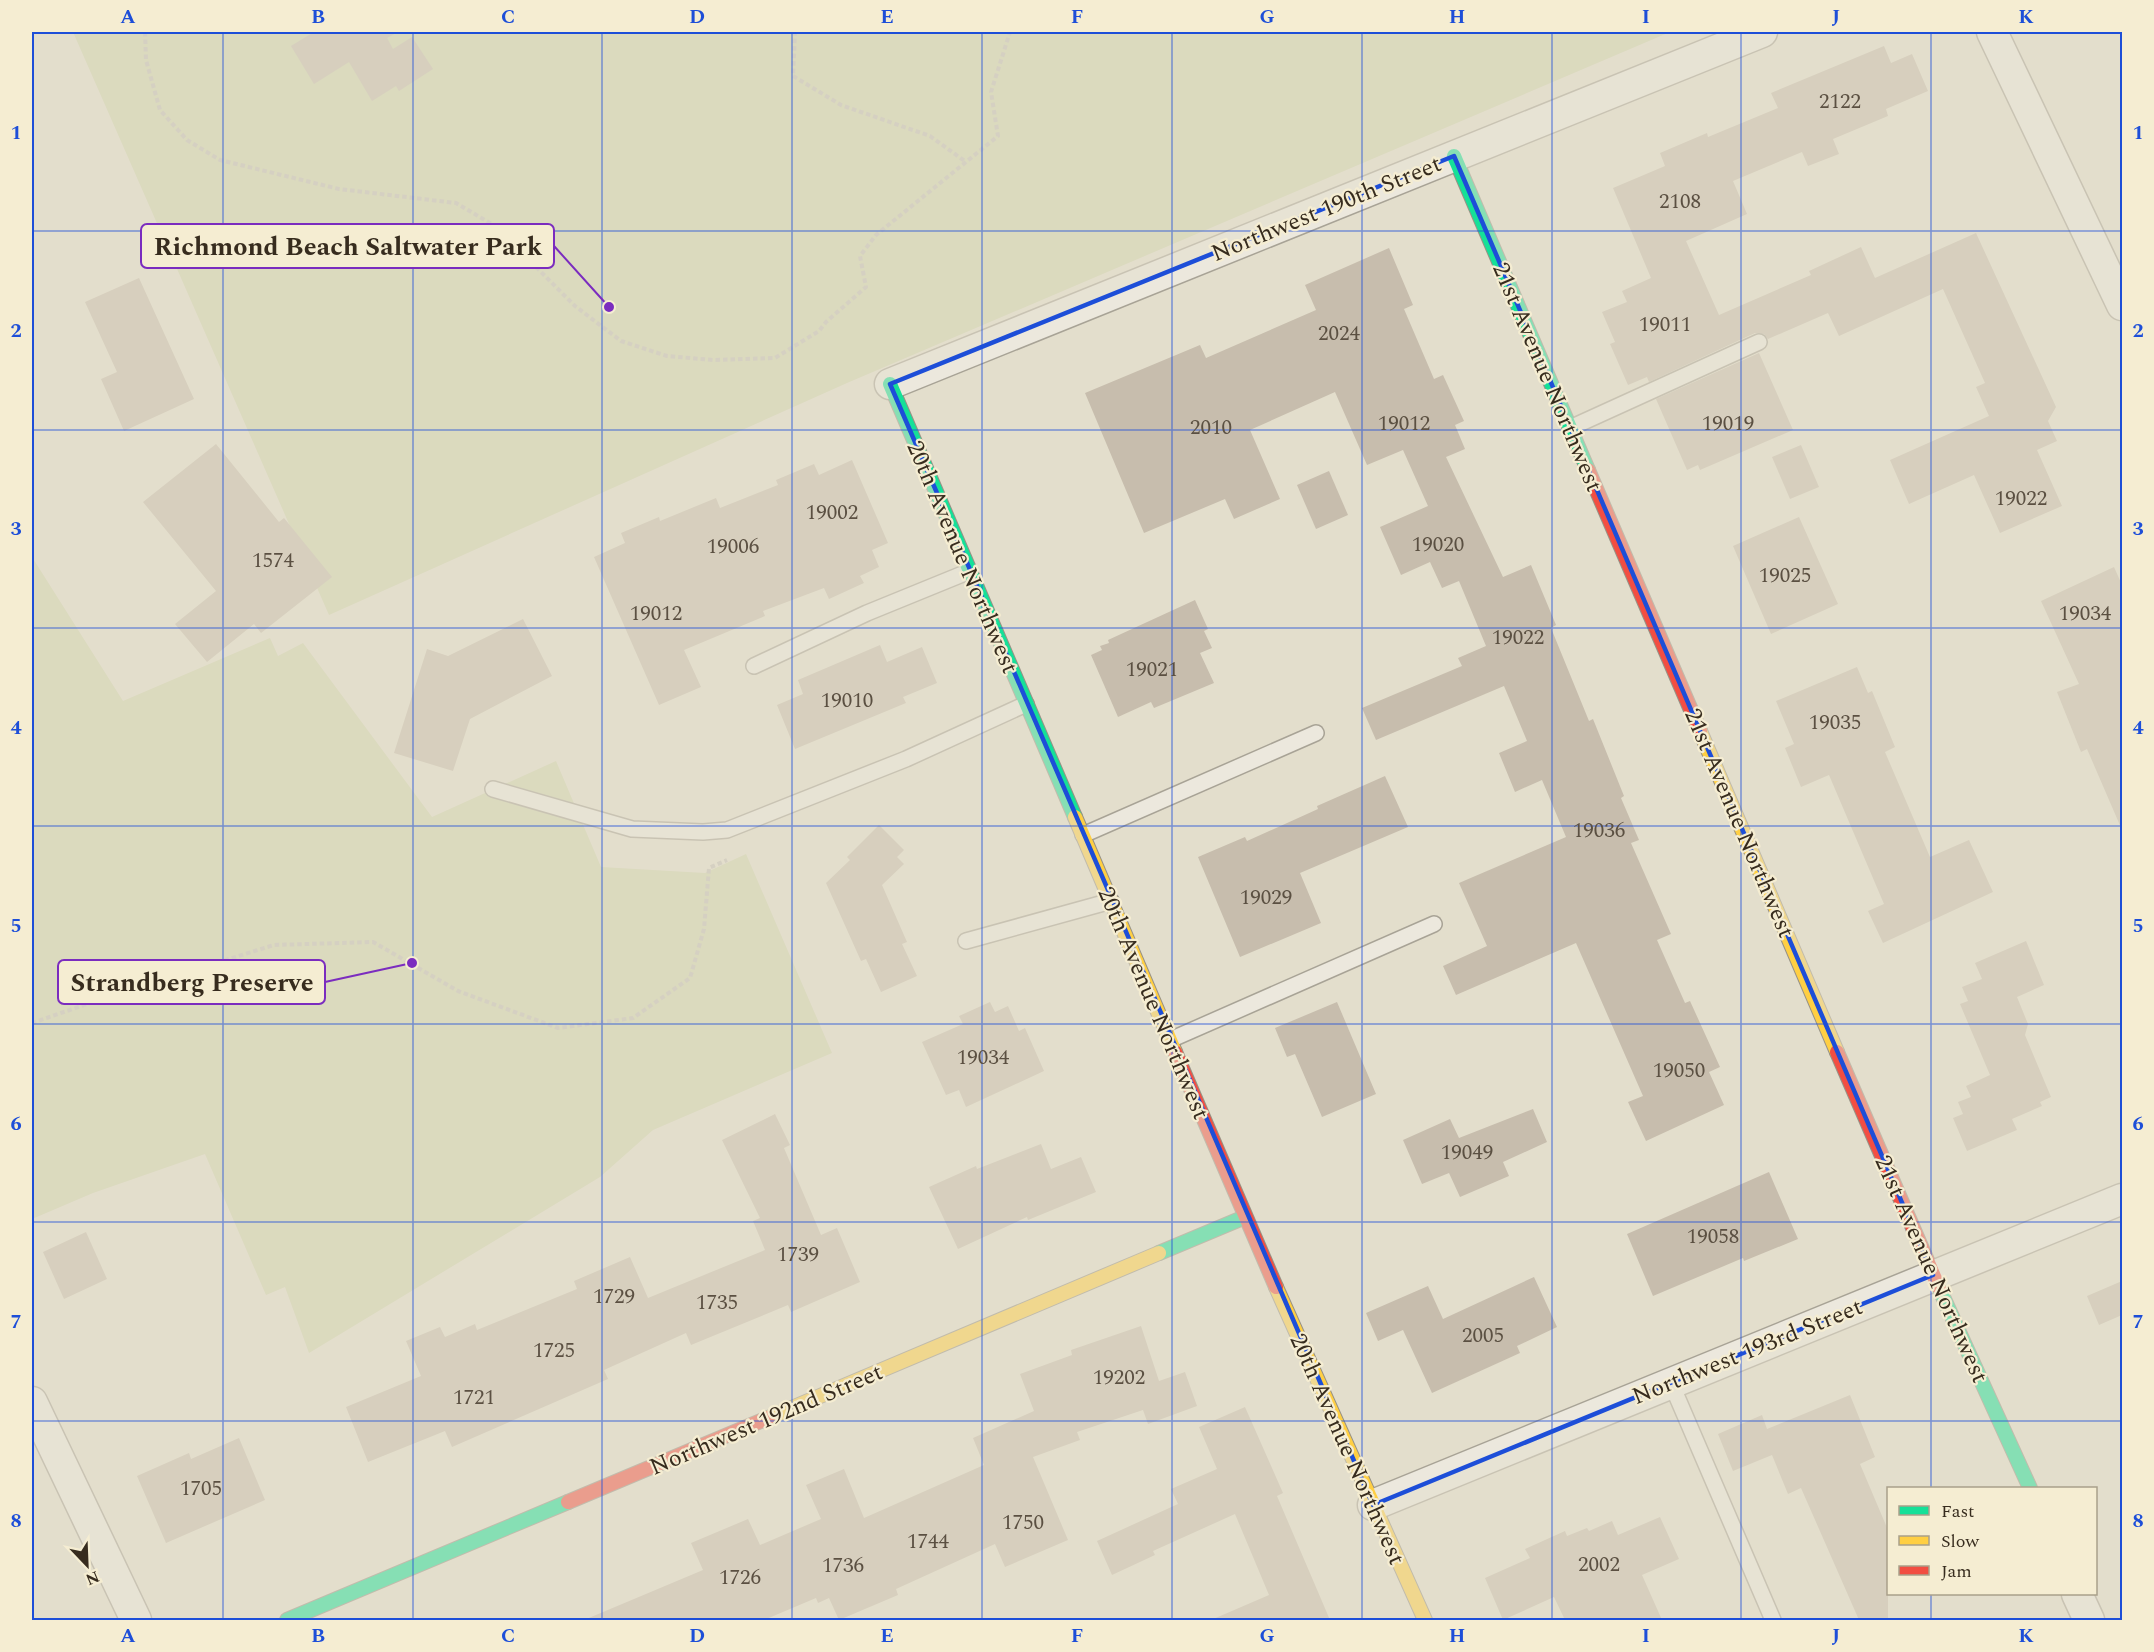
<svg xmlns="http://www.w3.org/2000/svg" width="2154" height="1652" viewBox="0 0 2154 1652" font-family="Spectral,serif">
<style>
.green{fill:#d0d4ae}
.building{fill:#c7bdad}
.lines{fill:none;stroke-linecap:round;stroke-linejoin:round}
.lane-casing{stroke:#a8a396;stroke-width:18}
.street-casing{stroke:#a8a396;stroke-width:33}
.fast-casing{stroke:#989285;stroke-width:16}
.slow-casing{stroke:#989285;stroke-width:16}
.jam-casing{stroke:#989285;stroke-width:16}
.path{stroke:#c4bfb5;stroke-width:4;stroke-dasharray:4.5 3;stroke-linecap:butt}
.lane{stroke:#ece8dd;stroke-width:15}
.street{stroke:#ece8dd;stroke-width:30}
.fast{stroke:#16e098;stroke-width:14}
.slow{stroke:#ffcf43;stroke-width:14}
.jam{stroke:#f24e42;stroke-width:14}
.marked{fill:none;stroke:#1d4ed8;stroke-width:4.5;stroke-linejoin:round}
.grid{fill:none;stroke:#1d4ed8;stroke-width:1.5;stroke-opacity:0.55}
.labels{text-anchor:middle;stroke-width:4.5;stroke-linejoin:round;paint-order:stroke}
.number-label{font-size:21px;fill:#5b5042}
.street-label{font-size:24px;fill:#372c1e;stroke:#f5edd2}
.leader{fill:none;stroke:#7b2cbf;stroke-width:2}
.callout-dot{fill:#7b2cbf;stroke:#f5edd2;stroke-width:2}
.callout{fill:#f5edd2;stroke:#7b2cbf;stroke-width:2}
.callout-label{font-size:26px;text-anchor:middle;font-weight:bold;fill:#372c1e}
.neatline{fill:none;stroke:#1d4ed8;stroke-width:2}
.grid-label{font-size:20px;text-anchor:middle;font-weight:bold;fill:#1d4ed8}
</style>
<rect width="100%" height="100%" fill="#e3decc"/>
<g class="green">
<path d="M 73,32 L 1670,32 L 847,383 L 329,615 Z"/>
<path d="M 32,557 L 123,701 L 270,638 L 278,656 L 303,643 L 432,817 L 556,761 L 601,867 L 705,873 L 746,854 L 832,1053 L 653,1130 L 600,1177 L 309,1353 L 285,1287 L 266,1295 L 205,1154 L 93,1193 L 32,1219 Z"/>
</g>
<g class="building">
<path d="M 314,32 L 398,32 L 387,38 L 393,49 L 412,37 L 433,69 L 399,91 L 396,86 L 372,101 L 349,62 L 314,84 L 291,46 Z"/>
<path d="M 1884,46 L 1891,63 L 1912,54 L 1928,91 L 1886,109 L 1888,116 L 1833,139 L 1839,154 L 1808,166 L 1802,152 L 1733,181 L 1747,214 L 1686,241 L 1719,315 L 1811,275 L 1809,271 L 1861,247 L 1875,278 L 1976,233 L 2056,407 L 2048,421 L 2057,441 L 2037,450 L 2062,506 L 2000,533 L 1974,475 L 1909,504 L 1890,460 L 1989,416 L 1976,387 L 1985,383 L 1943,289 L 1839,336 L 1828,313 L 1768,339 L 1764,334 L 1755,333 L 1649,382 L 1647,377 L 1628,385 L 1610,344 L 1615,342 L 1602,312 L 1627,302 L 1622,291 L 1651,278 L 1613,188 L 1665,166 L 1660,153 L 1707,133 L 1708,137 L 1778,108 L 1771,93 Z"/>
<path d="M 1389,248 L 1413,305 L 1404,309 L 1434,379 L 1443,375 L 1464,421 L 1455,425 L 1465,449 L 1446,457 L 1503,577 L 1531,565 L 1556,625 L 1551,628 L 1589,721 L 1593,719 L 1624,796 L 1621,798 L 1639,840 L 1631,843 L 1671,934 L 1657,940 L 1685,1003 L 1690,1001 L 1720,1067 L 1709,1072 L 1724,1105 L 1646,1141 L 1628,1102 L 1643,1096 L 1576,943 L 1456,995 L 1443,966 L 1487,946 L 1459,883 L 1566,837 L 1542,780 L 1515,792 L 1499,753 L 1527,741 L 1504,686 L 1376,740 L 1362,708 L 1462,666 L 1458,658 L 1486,646 L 1459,581 L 1442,588 L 1430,562 L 1401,575 L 1380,527 L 1428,506 L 1403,450 L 1367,465 L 1335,392 L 1250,430 L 1280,499 L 1234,519 L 1225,499 L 1144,533 L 1085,393 L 1200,345 L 1206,358 L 1316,310 L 1305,285 Z"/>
<path d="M 139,278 L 194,399 L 124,431 L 101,379 L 117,372 L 85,302 Z"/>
<path d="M 1759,353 L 1793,430 L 1700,470 L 1698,465 L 1687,470 L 1656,399 Z"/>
<path d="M 216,444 L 279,522 L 284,518 L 332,577 L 261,633 L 254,624 L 207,662 L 175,624 L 216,591 L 143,502 Z"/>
<path d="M 1801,445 L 1819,487 L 1790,499 L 1772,457 Z"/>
<path d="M 852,460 L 888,543 L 872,550 L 879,567 L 860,576 L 864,583 L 829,599 L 824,588 L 763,611 L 765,616 L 684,650 L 701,687 L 659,705 L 594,557 L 625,543 L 621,533 L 659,517 L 660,521 L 716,498 L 720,508 L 778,485 L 776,480 L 814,464 L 819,475 Z"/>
<path d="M 1329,471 L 1348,515 L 1316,529 L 1297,485 Z"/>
<path d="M 1799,517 L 1838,604 L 1771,634 L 1733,546 Z"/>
<path d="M 2114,567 L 2122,585 L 2122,830 L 2087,749 L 2081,752 L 2057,692 L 2079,684 L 2041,601 Z"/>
<path d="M 1195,600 L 1208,629 L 1204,631 L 1212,648 L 1200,653 L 1214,683 L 1154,708 L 1151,702 L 1118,717 L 1091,655 L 1102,650 L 1100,646 L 1109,643 L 1108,640 Z"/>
<path d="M 523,619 L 552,676 L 470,719 L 453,771 L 394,753 L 427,649 L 448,656 Z"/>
<path d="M 880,645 L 887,662 L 922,647 L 937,683 L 903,697 L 906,703 L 795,749 L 777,705 L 803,694 L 798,680 Z"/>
<path d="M 1857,667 L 1868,693 L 1872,691 L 1895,747 L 1885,752 L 1930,857 L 1969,840 L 1993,892 L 1883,943 L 1868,911 L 1884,904 L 1829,775 L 1801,787 L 1785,748 L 1794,744 L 1776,701 Z"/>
<path d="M 1385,776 L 1408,827 L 1300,873 L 1321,923 L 1240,957 L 1198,857 L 1245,837 L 1247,841 L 1318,809 L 1317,806 Z"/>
<path d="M 879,825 L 904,850 L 897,857 L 904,864 L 882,885 L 907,942 L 902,944 L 917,976 L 881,992 L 866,959 L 861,961 L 826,883 L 850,860 L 847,857 Z"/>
<path d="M 2026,941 L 2044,985 L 2017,997 L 2028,1024 L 2025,1035 L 2051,1097 L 2040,1102 L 2042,1106 L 2012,1119 L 2017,1130 L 1967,1151 L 1953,1118 L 1963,1114 L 1958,1102 L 1971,1097 L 1966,1086 L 1990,1075 L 1960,1004 L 1968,1001 L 1962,987 L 1982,979 L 1975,963 Z"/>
<path d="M 990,1002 L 995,1012 L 1008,1006 L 1019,1031 L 1025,1028 L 1044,1071 L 966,1107 L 959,1090 L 946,1095 L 922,1042 L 963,1024 L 959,1016 Z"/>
<path d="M 1337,1002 L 1376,1094 L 1322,1117 L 1295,1054 L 1287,1057 L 1275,1028 Z"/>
<path d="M 1533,1109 L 1547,1142 L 1503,1162 L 1509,1176 L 1460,1197 L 1449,1173 L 1422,1184 L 1403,1140 L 1450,1119 L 1459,1138 Z"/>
<path d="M 775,1114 L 790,1145 L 784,1148 L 821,1235 L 837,1228 L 860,1282 L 791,1312 L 788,1305 L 691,1345 L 686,1333 L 604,1370 L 608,1379 L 452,1447 L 445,1431 L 368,1462 L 346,1407 L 421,1376 L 406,1341 L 440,1327 L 445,1337 L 475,1324 L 477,1330 L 577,1289 L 574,1281 L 630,1257 L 648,1298 L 765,1250 L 753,1221 L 760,1218 L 722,1140 Z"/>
<path d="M 1041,1144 L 1051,1169 L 1081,1157 L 1096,1192 L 1028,1220 L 1027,1217 L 958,1249 L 929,1187 L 976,1166 L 977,1169 Z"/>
<path d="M 1769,1172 L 1798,1239 L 1744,1261 L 1743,1258 L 1653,1296 L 1627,1234 Z"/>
<path d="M 86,1232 L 107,1279 L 64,1299 L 43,1252 Z"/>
<path d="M 1534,1277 L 1557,1327 L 1517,1346 L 1520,1353 L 1432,1393 L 1403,1330 L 1378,1341 L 1366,1313 L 1428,1286 L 1443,1319 Z"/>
<path d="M 2122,1281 L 2122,1315 L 2099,1325 L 2087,1296 Z"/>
<path d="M 1141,1326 L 1159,1381 L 1185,1372 L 1197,1406 L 1148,1424 L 1143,1410 L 1077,1432 L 1080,1440 L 1033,1457 L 1068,1540 L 1005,1567 L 995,1544 L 896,1589 L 898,1595 L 839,1620 L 829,1598 L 818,1603 L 816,1598 L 764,1620 L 584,1620 L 703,1570 L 691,1543 L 748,1519 L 760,1545 L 821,1519 L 806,1485 L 844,1469 L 864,1518 L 984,1465 L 973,1438 L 1034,1411 L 1020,1374 L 1072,1355 L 1071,1350 Z"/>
<path d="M 1850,1395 L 1875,1457 L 1860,1464 L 1888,1530 L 1888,1620 L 1859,1620 L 1801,1488 L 1788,1494 L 1772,1455 L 1733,1471 L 1718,1434 L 1762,1415 L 1767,1429 Z"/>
<path d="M 1245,1407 L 1283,1493 L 1277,1496 L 1330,1620 L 1211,1620 L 1269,1595 L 1235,1514 L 1153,1551 L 1155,1555 L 1112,1575 L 1097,1541 L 1178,1504 L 1171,1489 L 1217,1469 L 1199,1427 Z"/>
<path d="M 239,1438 L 265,1500 L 166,1543 L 137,1476 L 189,1453 L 191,1459 Z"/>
<path d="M 1660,1517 L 1679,1559 L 1642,1575 L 1662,1620 L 1565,1620 L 1554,1597 L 1503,1620 L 1485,1578 L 1530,1558 L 1525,1549 L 1565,1531 L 1567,1536 L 1587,1528 L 1589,1531 L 1612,1521 L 1618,1535 Z"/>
</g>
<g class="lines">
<defs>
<g id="lane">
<path d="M 1570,428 L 1759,342"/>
<path d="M 754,666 L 867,613 L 970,571"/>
<path d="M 493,789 L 632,829 L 703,832 L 727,830 L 906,759 L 1026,704"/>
<path d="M 1083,835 L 1316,733"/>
<path d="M 966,941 L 1111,901"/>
<path d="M 1170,1040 L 1434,924"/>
<path d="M 1671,1383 L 1773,1620"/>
</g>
<g id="street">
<path d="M 1992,32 L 2122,305"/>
<path d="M 890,384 L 1762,32"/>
<path d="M 32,1402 L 136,1620"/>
<path d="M 1373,1505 L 2122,1199"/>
<path d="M 2077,1594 L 2089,1620"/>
</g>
<g id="fast">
<path d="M 1454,156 L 1588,470"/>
<path d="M 890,384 L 1075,817"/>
<path d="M 1159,1253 L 1245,1217"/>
<path d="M 1939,1288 L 2030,1488"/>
<path d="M 287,1620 L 568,1502"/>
</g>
<g id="slow">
<path d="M 1700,731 L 1837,1052"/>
<path d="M 1075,817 L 1175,1052"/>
<path d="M 1276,1287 L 1425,1620"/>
<path d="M 768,1418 L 1159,1253"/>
</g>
<g id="jam">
<path d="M 1588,470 L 1700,731"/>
<path d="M 1175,1052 L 1276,1287"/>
<path d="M 1837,1052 L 1939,1288"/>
<path d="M 568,1502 L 768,1418"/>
</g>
</defs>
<use href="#lane" class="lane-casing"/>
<use href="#street" class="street-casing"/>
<use href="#fast" class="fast-casing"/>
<use href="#slow" class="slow-casing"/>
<use href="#jam" class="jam-casing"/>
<g class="path">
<path d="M 145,32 L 146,60 L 160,110 L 187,140 L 220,160 L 339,189 L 456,203 L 495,226 L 575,306 L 621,341 L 667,356 L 713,360 L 775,358 L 819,331 L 826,322 L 866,287 L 860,256 L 876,235 L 998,136 L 991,92 L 1010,32"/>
<path d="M 793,32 L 795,34 L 793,76 L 841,105 L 930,136 L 966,162"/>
<path d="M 32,1023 L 116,994 L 274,945 L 373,942 L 458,991 L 558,1028 L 633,1018 L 690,978 L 704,929 L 709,868 L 727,860"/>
</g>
<use href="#lane" class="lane"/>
<use href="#street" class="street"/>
<use href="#fast" class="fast"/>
<use href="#slow" class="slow"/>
<use href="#jam" class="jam"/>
</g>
<path d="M0 0H2154V1652H0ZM 1454,156 L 1933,1275 L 1373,1505 L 890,384 Z" fill="#e3decc" fill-opacity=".55" fill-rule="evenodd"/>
<path class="marked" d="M 1454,156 L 1933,1275 L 1373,1505 L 890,384 Z"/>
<path class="grid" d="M 223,32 L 223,1620M 413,32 L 413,1620M 602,32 L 602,1620M 792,32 L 792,1620M 982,32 L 982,1620M 1172,32 L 1172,1620M 1362,32 L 1362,1620M 1552,32 L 1552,1620M 1741,32 L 1741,1620M 1931,32 L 1931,1488M 32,231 L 2122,231M 32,430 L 2122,430M 32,628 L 2122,628M 32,826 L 2122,826M 32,1024 L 2122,1024M 32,1222 L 2122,1222M 32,1421 L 2122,1421M 1931,1594 L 1931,1620"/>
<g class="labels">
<g class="number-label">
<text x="1840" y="108">2122</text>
<text x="1680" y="208">2108</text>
<text x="1665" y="331">19011</text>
<text x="1339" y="340">2024</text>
<text x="1404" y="430">19012</text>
<text x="1728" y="430">19019</text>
<text x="1211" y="434">2010</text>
<text x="2021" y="505">19022</text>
<text x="832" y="519">19002</text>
<text x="1438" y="551">19020</text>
<text x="733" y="553">19006</text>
<text x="273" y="567">1574</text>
<text x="1785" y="582">19025</text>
<text x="656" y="620">19012</text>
<text x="2085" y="620">19034</text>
<text x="1518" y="644">19022</text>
<text x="1152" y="676">19021</text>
<text x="847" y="707">19010</text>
<text x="1835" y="729">19035</text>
<text x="1599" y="837">19036</text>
<text x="1266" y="904">19029</text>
<text x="983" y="1064">19034</text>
<text x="1679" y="1077">19050</text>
<text x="1467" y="1159">19049</text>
<text x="1713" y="1243">19058</text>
<text x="798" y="1261">1739</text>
<text x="614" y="1303">1729</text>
<text x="717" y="1309">1735</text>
<text x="1483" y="1342">2005</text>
<text x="554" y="1357">1725</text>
<text x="1119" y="1384">19202</text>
<text x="474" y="1404">1721</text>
<text x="201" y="1495">1705</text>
<text x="1023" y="1529">1750</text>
<text x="928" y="1548">1744</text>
<text x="1599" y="1571">2002</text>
<text x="843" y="1572">1736</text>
<text x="740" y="1584">1726</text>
</g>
<g class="street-label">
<text transform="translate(1326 208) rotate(-22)" y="8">Northwest 190th Street</text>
<text transform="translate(1548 377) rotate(67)" y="8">21st Avenue Northwest</text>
<text transform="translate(963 557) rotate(67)" y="8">20th Avenue Northwest</text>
<text transform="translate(1740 823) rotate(67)" y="8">21st Avenue Northwest</text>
<text transform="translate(1154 1003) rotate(67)" y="8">20th Avenue Northwest</text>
<text transform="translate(1932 1269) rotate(66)" y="8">21st Avenue Northwest</text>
<text transform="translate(1747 1351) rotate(-22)" y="8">Northwest 193rd Street</text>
<text transform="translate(766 1419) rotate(-23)" y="8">Northwest 192nd Street</text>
<text transform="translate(1348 1449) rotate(66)" y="8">20th Avenue Northwest</text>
</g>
</g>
<path class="leader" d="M609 307L554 246M412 963L325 982"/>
<g class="callout-dot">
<circle cx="609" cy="307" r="6"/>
<circle cx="412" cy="963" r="6"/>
</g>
<g class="callout">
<rect x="141" y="224" width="413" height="44" rx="6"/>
<rect x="58" y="960" width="267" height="44" rx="6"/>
</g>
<g class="callout-label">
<text x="348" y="255">Richmond Beach Saltwater Park</text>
<text x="192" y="991">Strandberg Preserve</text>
</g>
<rect width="2154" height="1652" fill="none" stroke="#f5edd2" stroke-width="66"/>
<rect x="1887" y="1487" width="210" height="108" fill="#f5edd2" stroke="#a9a08a" stroke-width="1.5"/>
<rect x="1899" y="1506" width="30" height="9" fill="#16e098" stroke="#a9a08a" stroke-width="1.5"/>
<text x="1941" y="1517" font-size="18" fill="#372c1e">Fast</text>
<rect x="1899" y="1536" width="30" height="9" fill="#ffcf43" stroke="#a9a08a" stroke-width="1.5"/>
<text x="1941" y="1547" font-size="18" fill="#372c1e">Slow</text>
<rect x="1899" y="1566" width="30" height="9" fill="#f24e42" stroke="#a9a08a" stroke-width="1.5"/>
<text x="1941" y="1577" font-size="18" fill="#372c1e">Jam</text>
<g transform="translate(87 1565) rotate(157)" stroke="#f5edd2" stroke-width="4.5" paint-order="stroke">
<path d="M0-4.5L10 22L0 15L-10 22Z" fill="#372c1e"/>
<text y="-9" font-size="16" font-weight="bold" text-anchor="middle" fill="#372c1e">N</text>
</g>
<rect x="33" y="33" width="2088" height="1586" class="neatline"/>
<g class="grid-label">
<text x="128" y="23">A</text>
<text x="318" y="23">B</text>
<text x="508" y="23">C</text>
<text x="697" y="23">D</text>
<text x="887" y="23">E</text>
<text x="1077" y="23">F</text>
<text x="1267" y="23">G</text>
<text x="1457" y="23">H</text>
<text x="1646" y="23">I</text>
<text x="1836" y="23">J</text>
<text x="2026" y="23">K</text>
<text x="16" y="139">1</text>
<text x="2138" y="139">1</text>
<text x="16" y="337">2</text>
<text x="2138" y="337">2</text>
<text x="16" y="535">3</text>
<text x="2138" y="535">3</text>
<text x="16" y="734">4</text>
<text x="2138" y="734">4</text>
<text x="16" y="932">5</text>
<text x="2138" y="932">5</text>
<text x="16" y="1130">6</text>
<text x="2138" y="1130">6</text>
<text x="16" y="1328">7</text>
<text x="2138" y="1328">7</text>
<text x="16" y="1527">8</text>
<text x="2138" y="1527">8</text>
<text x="128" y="1642">A</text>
<text x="318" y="1642">B</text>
<text x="508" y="1642">C</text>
<text x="697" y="1642">D</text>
<text x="887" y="1642">E</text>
<text x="1077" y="1642">F</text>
<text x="1267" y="1642">G</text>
<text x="1457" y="1642">H</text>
<text x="1646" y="1642">I</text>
<text x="1836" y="1642">J</text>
<text x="2026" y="1642">K</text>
</g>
</svg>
